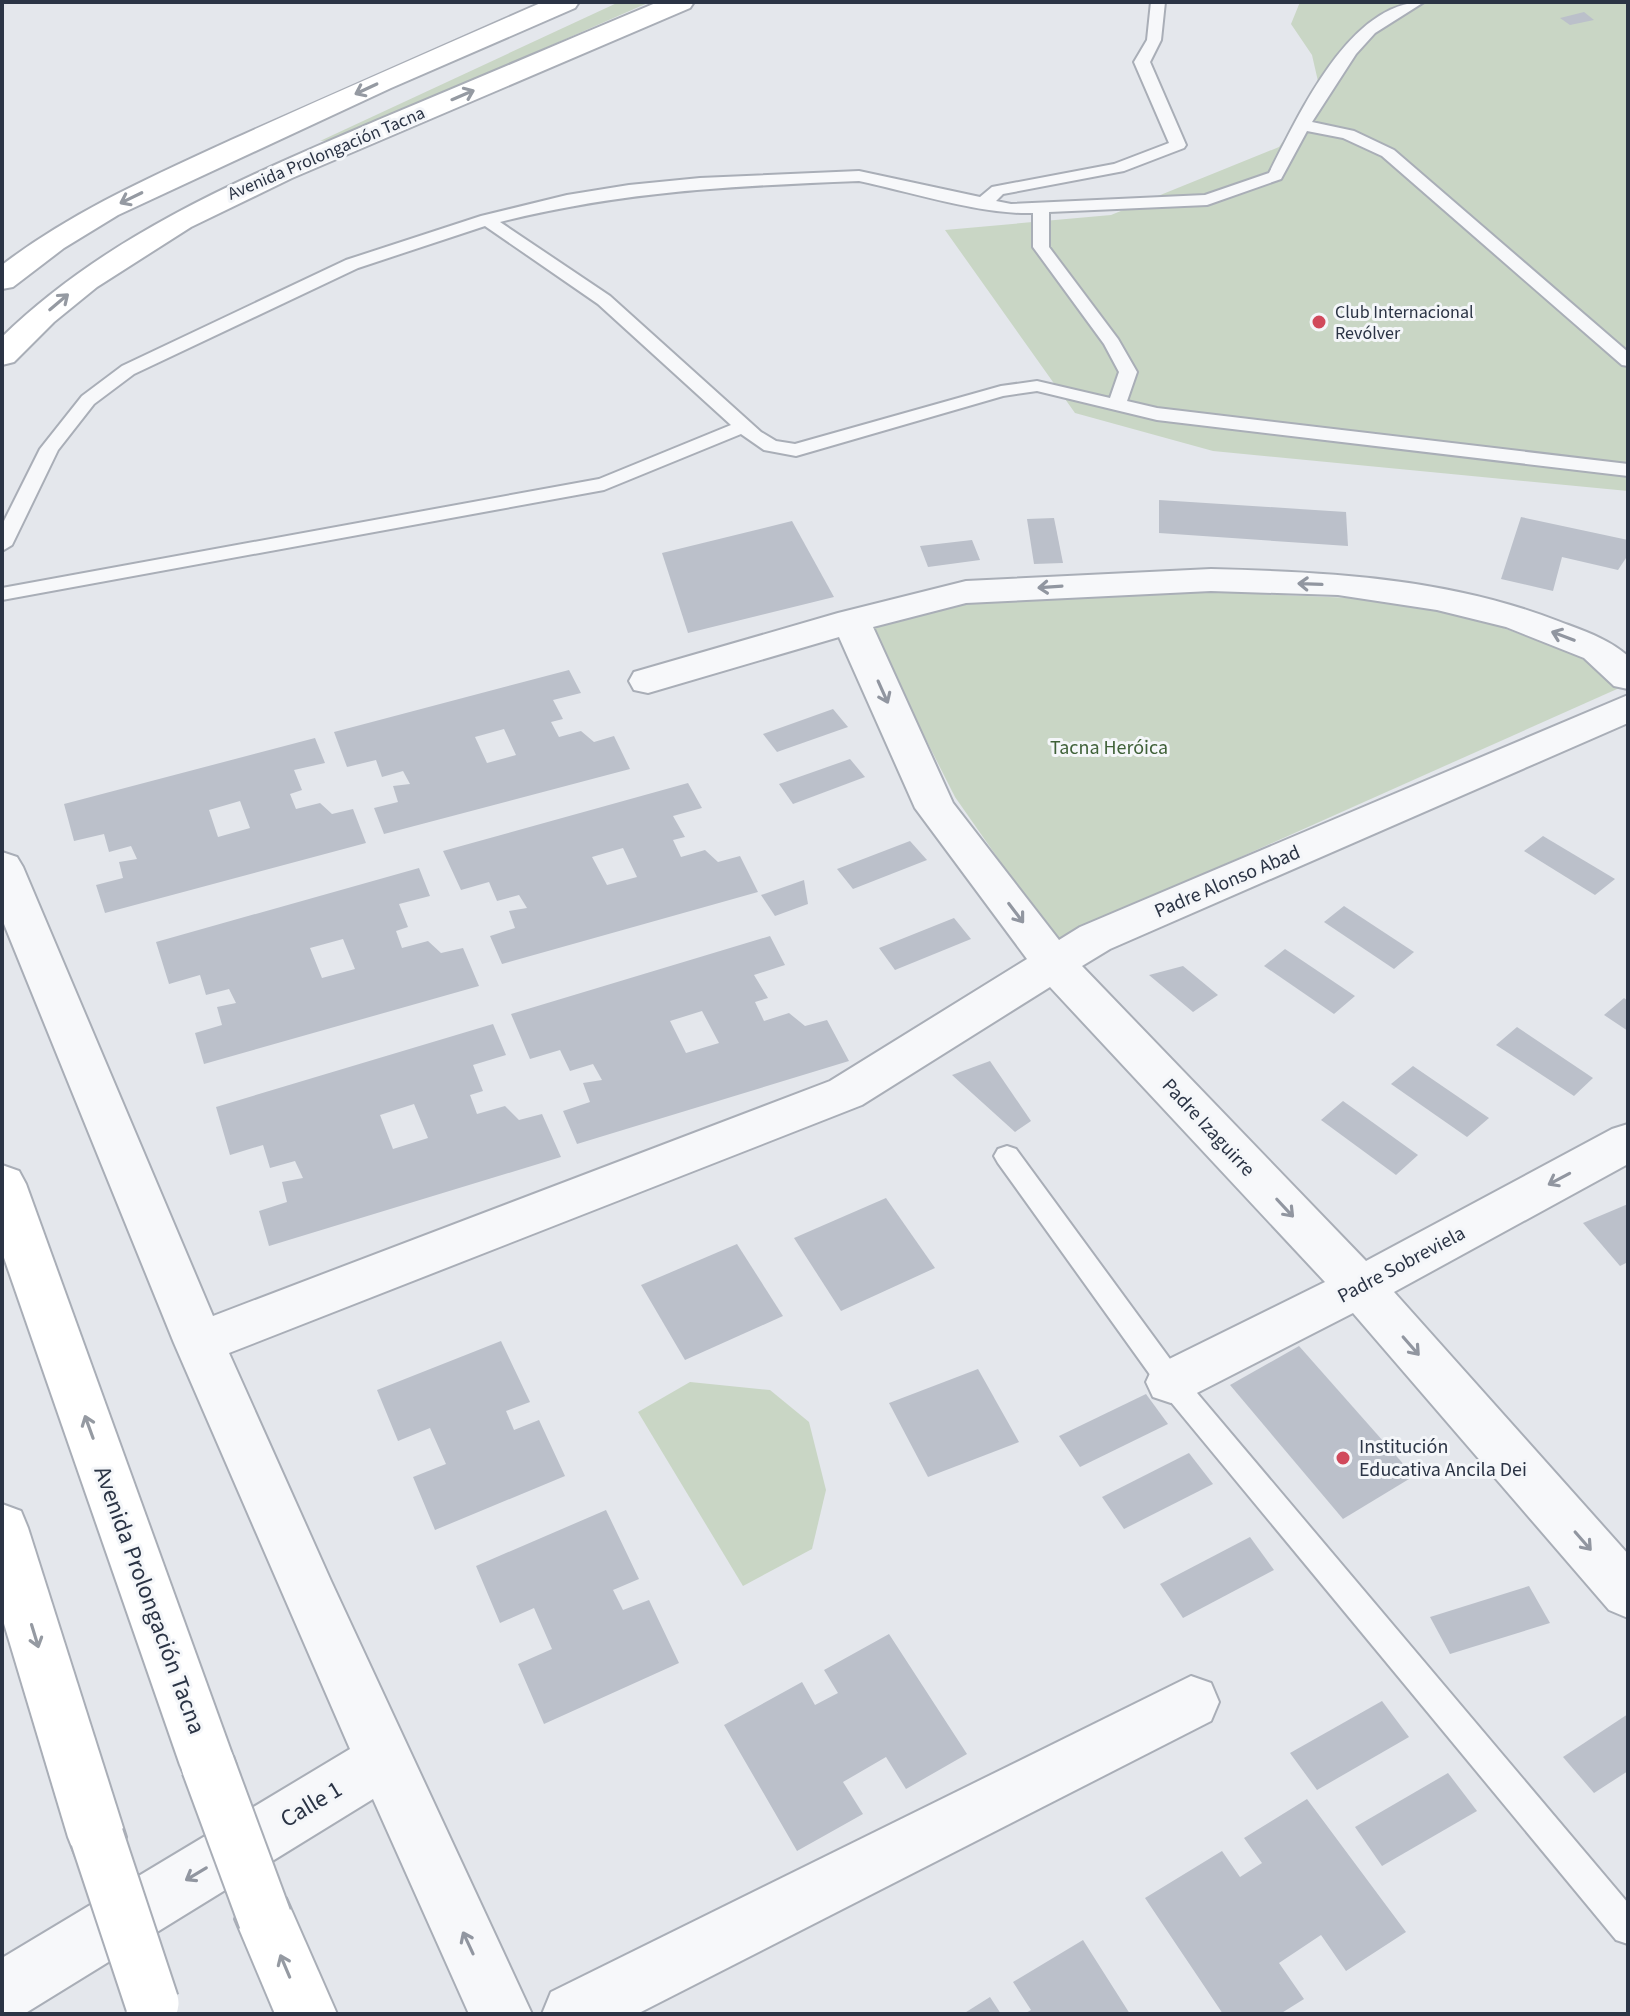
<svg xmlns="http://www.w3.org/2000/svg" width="1630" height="2016" viewBox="0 0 1630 2016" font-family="'Source Sans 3',sans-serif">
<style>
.green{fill:#c9d6c5}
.building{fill:#bbc0ca;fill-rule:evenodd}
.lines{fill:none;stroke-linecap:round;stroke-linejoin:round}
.service-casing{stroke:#a9aeb7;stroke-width:4}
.minor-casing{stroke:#a9aeb7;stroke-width:4}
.secondary-casing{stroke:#a9aeb7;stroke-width:4}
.service{fill:#f7f8fa;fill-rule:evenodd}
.minor{fill:#f7f8fa;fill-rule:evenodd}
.secondary{fill:#fff;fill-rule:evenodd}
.secondary-bridge-casing{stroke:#a9aeb7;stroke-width:57;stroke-linecap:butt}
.secondary-bridge{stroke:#fff;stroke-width:53}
.oneway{stroke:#959aa2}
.oneway2{stroke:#9196a0}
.poi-dot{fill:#d1495b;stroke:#f4f6f9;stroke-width:3}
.labels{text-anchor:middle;stroke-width:6;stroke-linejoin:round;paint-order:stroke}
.far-street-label{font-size:18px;fill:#2b3445;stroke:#f4f6f9}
.far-poi-label{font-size:18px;fill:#2b3445;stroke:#f4f6f9;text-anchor:start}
.park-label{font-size:20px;fill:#3f6138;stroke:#f4f6f9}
.street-label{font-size:20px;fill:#2b3445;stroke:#f4f6f9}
.poi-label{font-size:20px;fill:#2b3445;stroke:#f4f6f9;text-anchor:start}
.near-street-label{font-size:24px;fill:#2b3445;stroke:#f4f6f9}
</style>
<rect width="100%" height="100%" fill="#e4e7ec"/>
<g class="green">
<path d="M 619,2 L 650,2 L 335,140 L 320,141 Z"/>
<path d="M 1300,2 L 1628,2 L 1628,491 L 1213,451 L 1075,413 L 945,230 L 1111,215 L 1279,147 L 1320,90 L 1312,55 L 1291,24 Z"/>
<path d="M 1086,592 L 1214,592 L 1352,598 L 1475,617 L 1598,664 L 1626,685 L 1055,940 L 955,797 L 868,625 L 972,601 Z"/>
<path d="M 690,1382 L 770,1390 L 809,1422 L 826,1490 L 812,1549 L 743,1586 L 638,1412 Z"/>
</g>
<g class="building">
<path d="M 1584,12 L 1594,20 L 1570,25 L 1560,18 Z"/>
<path d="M 1159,500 L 1346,512 L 1348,546 L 1159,533 Z"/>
<path d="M 1521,517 L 1628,540 L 1628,555 L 1618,570 L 1562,557 L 1553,591 L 1501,579 Z"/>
<path d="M 1054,518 L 1063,563 L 1034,564 L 1027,519 Z"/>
<path d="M 792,521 L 834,597 L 688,633 L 662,553 Z"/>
<path d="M 972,540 L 980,560 L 928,567 L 920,546 Z"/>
<path d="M 569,670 L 581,693 L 553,700 L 563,719 L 551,722 L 559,737 L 581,731 L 594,742 L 614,736 L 630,769 L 384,834 L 374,808 L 398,802 L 393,786 L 410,784 L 403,771 L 382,777 L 376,760 L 347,767 L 334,732 ZM 504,729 L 516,755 L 487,763 L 475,737 Z"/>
<path d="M 833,709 L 848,727 L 777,752 L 763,734 Z"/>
<path d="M 315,738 L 325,763 L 294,770 L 302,790 L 290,794 L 296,809 L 320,803 L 332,814 L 353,809 L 366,843 L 105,913 L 96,885 L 123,878 L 119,862 L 137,859 L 131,846 L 109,852 L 104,834 L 74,841 L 64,804 ZM 240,801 L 250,828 L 218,837 L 209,810 Z"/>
<path d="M 850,759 L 865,777 L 793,804 L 779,784 Z"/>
<path d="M 688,783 L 702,808 L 673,816 L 685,837 L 673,840 L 681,857 L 705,850 L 718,862 L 740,856 L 758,892 L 502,964 L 490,936 L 515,928 L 509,911 L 527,908 L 519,895 L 497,901 L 489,882 L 461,890 L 443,851 ZM 623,848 L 637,877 L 607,885 L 592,857 Z"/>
<path d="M 1543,836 L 1615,879 L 1595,895 L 1524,851 Z"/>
<path d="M 910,841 L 927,860 L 853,889 L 837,869 Z"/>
<path d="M 419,868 L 430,896 L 399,904 L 408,927 L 396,931 L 402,948 L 428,941 L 441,953 L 463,948 L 479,986 L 204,1064 L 195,1033 L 222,1025 L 217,1007 L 236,1003 L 229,989 L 206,995 L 200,975 L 169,984 L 156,942 ZM 343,939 L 355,969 L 322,978 L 310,948 Z"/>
<path d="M 804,880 L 808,904 L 775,916 L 761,895 Z"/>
<path d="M 1344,906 L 1414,952 L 1394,969 L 1324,922 Z"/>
<path d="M 954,918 L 971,939 L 895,970 L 879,948 Z"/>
<path d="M 770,936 L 785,965 L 754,975 L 768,998 L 755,1002 L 764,1021 L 789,1013 L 805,1026 L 827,1020 L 849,1061 L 577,1144 L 563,1111 L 590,1102 L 583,1083 L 602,1080 L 593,1064 L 570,1071 L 560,1050 L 530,1059 L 511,1014 ZM 702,1011 L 719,1043 L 686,1053 L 670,1021 Z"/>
<path d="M 1285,949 L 1355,996 L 1334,1014 L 1264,966 Z"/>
<path d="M 1183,966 L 1218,995 L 1193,1012 L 1149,975 Z"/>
<path d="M 1624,998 L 1628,1001 L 1628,1031 L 1604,1015 Z"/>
<path d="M 493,1024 L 506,1055 L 473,1065 L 483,1091 L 470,1095 L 477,1114 L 505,1106 L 519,1120 L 542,1114 L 561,1157 L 269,1246 L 259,1211 L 287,1202 L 282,1182 L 303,1178 L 295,1161 L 270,1168 L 263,1145 L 230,1155 L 216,1107 ZM 414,1104 L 428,1138 L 393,1149 L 380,1115 Z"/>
<path d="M 1517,1027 L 1593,1078 L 1574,1096 L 1496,1045 Z"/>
<path d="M 990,1061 L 1031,1121 L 1015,1132 L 952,1075 Z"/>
<path d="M 1413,1066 L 1489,1118 L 1467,1137 L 1391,1084 Z"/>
<path d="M 1343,1101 L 1418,1155 L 1396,1175 L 1321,1120 Z"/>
<path d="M 886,1198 L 935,1268 L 841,1311 L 794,1238 Z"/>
<path d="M 1628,1204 L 1628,1262 L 1620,1266 L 1583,1223 Z"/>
<path d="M 737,1244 L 783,1316 L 685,1360 L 641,1285 Z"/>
<path d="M 501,1341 L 530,1402 L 506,1411 L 514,1430 L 539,1420 L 565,1476 L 435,1530 L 413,1477 L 446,1464 L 430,1428 L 398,1441 L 377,1390 Z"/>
<path d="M 1299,1346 L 1414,1476 L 1343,1519 L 1230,1385 Z"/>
<path d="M 978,1369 L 1019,1442 L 928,1477 L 889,1403 Z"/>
<path d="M 1146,1394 L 1168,1424 L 1080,1467 L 1059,1436 Z"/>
<path d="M 1189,1453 L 1213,1484 L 1124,1529 L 1102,1497 Z"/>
<path d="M 606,1510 L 639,1579 L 613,1590 L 623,1610 L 649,1600 L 679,1663 L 544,1724 L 518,1664 L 552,1649 L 534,1608 L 500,1623 L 476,1566 Z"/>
<path d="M 1250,1537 L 1274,1570 L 1183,1618 L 1160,1584 Z"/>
<path d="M 1529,1586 L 1550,1623 L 1450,1654 L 1430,1617 Z"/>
<path d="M 889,1634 L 967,1754 L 906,1789 L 886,1757 L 843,1782 L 863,1814 L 797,1851 L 724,1725 L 802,1682 L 815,1705 L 838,1693 L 824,1670 Z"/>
<path d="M 1382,1701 L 1409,1737 L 1317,1790 L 1290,1753 Z"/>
<path d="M 1628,1714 L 1628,1771 L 1594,1793 L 1563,1757 Z"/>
<path d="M 1448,1773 L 1477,1811 L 1382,1866 L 1355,1827 Z"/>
<path d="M 1307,1799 L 1406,1932 L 1346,1971 L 1321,1935 L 1279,1963 L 1304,1999 L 1280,2014 L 1223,2014 L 1145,1898 L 1222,1851 L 1240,1877 L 1262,1863 L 1244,1838 Z"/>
<path d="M 1083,1940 L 1130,2014 L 1024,2014 L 1031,2010 L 1013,1982 Z"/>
<path d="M 990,1997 L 1001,2014 L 963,2014 Z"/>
</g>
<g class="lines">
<defs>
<g id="service">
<path d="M 1151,2 L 1165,2 L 1161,40 L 1150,62 L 1186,145 L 1184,148 L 1124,171 L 1003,194 L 996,201 L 1011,204 L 1205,195 L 1269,173 C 1299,115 1349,2 1424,2 L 1375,33 L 1356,54 L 1312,122 L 1354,131 L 1394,150 L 1628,352 L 1628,366 L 1622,365 L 1382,156 L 1343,138 L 1307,131 L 1281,179 L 1207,205 L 1049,212 L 1049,247 L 1118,339 L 1137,372 L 1127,401 L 1157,408 L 1628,464 L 1628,476 L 1157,420 L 1037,391 L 1003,396 L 796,456 L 764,450 L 741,434 L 604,490 L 2,600 L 2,588 L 599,479 L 731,425 L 598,304 L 485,226 L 358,268 L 134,374 L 94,404 L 58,450 L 12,545 L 2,551 L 2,525 L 40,449 L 82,396 L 122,366 L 346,260 L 481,216 L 567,195 L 629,185 L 700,178 L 859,171 L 980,197 L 992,187 L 1114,164 L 1169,143 L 1134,62 L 1147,40 ZM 859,181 C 912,192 981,215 1033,213 L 1033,247 L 1104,344 L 1119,372 L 1110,398 L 1037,381 L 1001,386 L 795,444 L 776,441 L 761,432 L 610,296 L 500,222 C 624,191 733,186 859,181 Z"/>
<path d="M 1007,1146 L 1016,1149 L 1181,1374 L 1628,1903 L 1628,1944 L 1616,1940 L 1161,1390 L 998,1163 L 994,1156 L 998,1149 Z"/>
</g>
<g id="minor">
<path d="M 1211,569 C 1329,572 1447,578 1558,621 C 1584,631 1607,638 1628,656 L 1628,689 L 1614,686 L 1584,658 L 1506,627 L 1437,610 L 1338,595 L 1211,591 L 966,603 L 873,627 L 953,803 L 1059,940 L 1080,927 L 1628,695 L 1628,723 L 1110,949 L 1082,966 L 1366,1261 L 1612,1129 L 1628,1124 L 1628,1164 L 1394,1292 L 1628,1554 L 1628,1618 L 1609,1610 L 1353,1313 L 1189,1397 L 1171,1403 L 1153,1397 L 1146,1382 L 1153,1367 L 1325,1282 L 1050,987 L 862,1105 L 229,1353 L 331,1581 L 532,2014 L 469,2014 L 373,1799 L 24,2014 L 2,2014 L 2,1958 L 350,1749 L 174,1343 L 2,919 L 2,852 L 17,857 L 23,867 L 213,1316 L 830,1081 L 1027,959 L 915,808 L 839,637 L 648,693 L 634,690 L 629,681 L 634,672 L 838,613 L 966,581 Z"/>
<path d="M 1191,1676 L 1211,1683 L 1219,1702 L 1211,1721 L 637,2014 L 542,2014 L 551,1992 Z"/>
</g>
<g id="secondary">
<path d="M 543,2 L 579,2 L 575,8 L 391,88 L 118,215 L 64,248 L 13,287 L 2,289 L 2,265 C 73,211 151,177 231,140 C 335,93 439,47 543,2 Z"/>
<path d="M 658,2 L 694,2 L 690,8 L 292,178 L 191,227 L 97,287 L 54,322 L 14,362 L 2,365 L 2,337 C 109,233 243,178 378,120 C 472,81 565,41 658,2 Z"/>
<path d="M 2,1165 L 19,1171 L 26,1184 L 236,1765 L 228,1784 L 208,1792 L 188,1784 L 180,1765 L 2,1252 Z"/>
<path d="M 2,1504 L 21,1511 L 28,1528 L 126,1837 L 118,1857 L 97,1866 L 76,1857 L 68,1837 L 2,1617 Z"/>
<path d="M 265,1889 L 286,1898 L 337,2014 L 275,2014 L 235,1919 L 244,1898 Z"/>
</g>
</defs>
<use href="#service" class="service-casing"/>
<use href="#minor" class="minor-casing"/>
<use href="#secondary" class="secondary-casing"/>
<use href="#service" class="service"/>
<use href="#minor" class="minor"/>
<use href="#secondary" class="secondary"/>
<defs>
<g id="secondary-bridge">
<path d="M 208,1765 L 265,1919"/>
<path d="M 97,1837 L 152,2003"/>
</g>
</defs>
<use href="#secondary-bridge" class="secondary-bridge-casing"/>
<use href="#secondary-bridge" class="secondary-bridge"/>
</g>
<defs><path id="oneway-shaft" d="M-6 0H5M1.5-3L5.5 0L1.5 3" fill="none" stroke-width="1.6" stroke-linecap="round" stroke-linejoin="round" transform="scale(2)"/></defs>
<g class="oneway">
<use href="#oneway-shaft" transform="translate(366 89) rotate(155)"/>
<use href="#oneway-shaft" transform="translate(463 95) rotate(-23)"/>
<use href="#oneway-shaft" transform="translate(131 198) rotate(154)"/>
<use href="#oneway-shaft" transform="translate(59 302) rotate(-40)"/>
<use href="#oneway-shaft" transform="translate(89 1427) rotate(-110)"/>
<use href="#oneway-shaft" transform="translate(35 1636) rotate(73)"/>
<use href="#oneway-shaft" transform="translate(285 1966) rotate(-113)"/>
</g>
<g class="oneway2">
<use href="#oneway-shaft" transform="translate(1310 584) rotate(-178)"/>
<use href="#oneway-shaft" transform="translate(1050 587) rotate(176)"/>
<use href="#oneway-shaft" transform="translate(1563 636) rotate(-159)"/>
<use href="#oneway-shaft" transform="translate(883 692) rotate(66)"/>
<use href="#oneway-shaft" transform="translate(1016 913) rotate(53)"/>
<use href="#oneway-shaft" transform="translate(1559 1179) rotate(152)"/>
<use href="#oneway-shaft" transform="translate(1285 1208) rotate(47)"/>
<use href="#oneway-shaft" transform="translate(1411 1346) rotate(49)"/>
<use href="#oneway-shaft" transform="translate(1583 1541) rotate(49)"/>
<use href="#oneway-shaft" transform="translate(196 1874) rotate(149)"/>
<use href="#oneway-shaft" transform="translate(468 1943) rotate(-115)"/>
</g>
<g class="poi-dot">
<circle cx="1319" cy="322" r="8"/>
<circle cx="1343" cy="1458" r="8"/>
</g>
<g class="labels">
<g class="far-street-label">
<text transform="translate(326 153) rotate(-23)" y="6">Avenida Prolongación Tacna</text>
</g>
<g class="far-poi-label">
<text x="1335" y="318">Club Internacional<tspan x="1335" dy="21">Revólver</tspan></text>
</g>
<g class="park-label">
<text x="1109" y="754">Tacna Heróica</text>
</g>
<g class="street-label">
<text transform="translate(1227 881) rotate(-23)" y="7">Padre Alonso Abad</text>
<text transform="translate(1209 1127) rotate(47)" y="7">Padre Izaguirre</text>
<text transform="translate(1401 1264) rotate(-28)" y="7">Padre Sobreviela</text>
</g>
<g class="poi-label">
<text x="1359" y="1453">Institución<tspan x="1359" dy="23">Educativa Ancila Dei</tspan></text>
</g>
<g class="near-street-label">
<text transform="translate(150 1600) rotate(70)" y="8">Avenida Prolongación Tacna</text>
<text transform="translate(311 1804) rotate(-31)" y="8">Calle 1</text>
</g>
</g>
<rect width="1630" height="2016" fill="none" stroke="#2b3445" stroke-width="8"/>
</svg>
